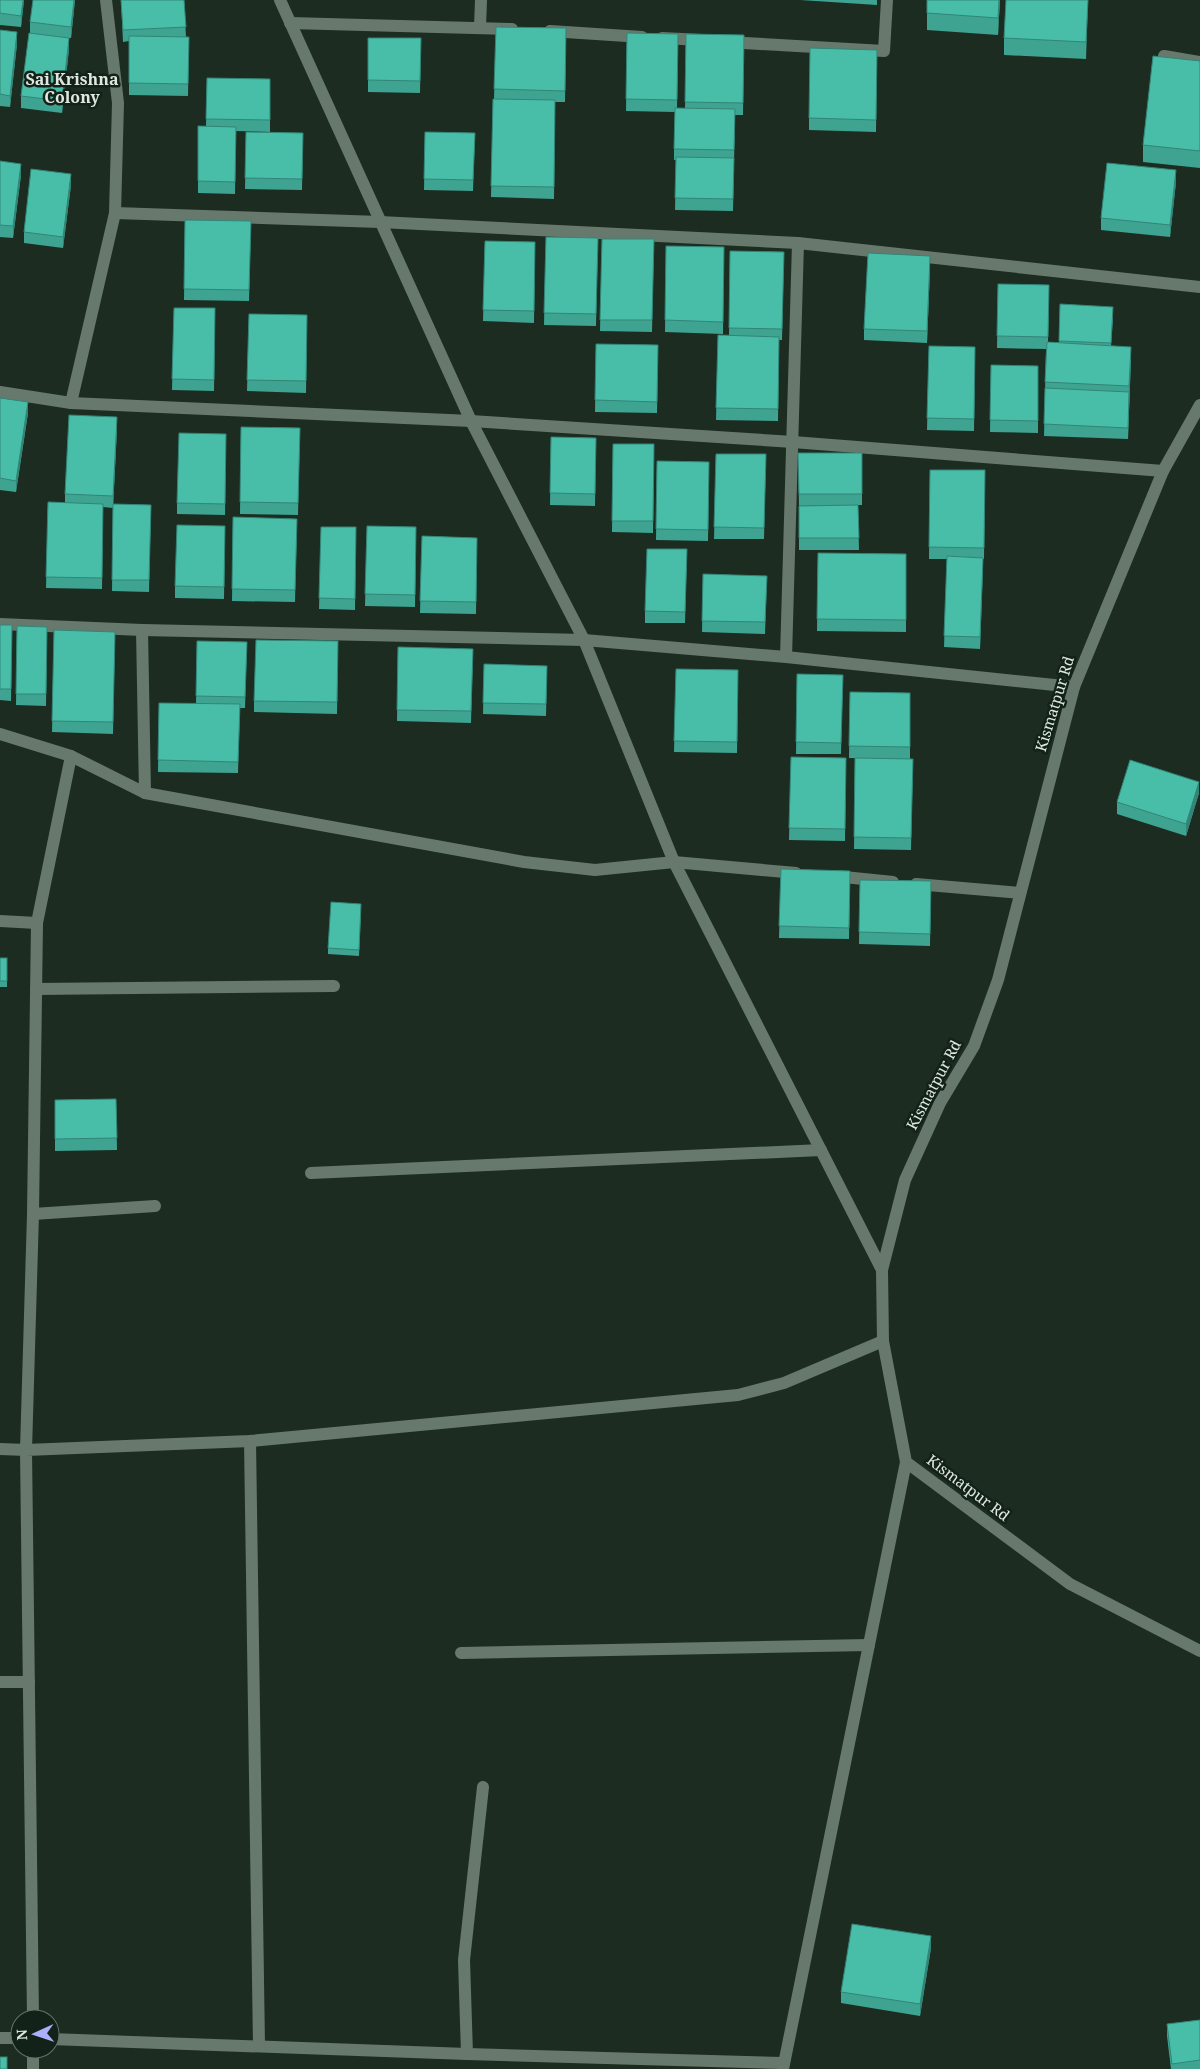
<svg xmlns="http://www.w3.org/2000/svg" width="1200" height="2069" viewBox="0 0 1200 2069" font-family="'Noto Serif',serif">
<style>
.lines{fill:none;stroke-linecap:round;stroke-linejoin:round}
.minor{stroke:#67796c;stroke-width:12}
.tertiary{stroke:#67796c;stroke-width:12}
.wall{fill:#3ea391}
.shaded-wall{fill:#328576}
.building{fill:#48bea9;stroke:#328576}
.labels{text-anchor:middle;stroke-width:5;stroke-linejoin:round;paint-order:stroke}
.street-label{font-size:15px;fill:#dee8e0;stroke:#132218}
.neighbourhood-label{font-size:16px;font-weight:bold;fill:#dee8e0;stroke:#132218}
</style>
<rect width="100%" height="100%" fill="#1c2c21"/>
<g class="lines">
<g class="minor">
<path d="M 290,23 L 512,29"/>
<path d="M 480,27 L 481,0"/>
<path d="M 550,31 L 642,37"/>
<path d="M 662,38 L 702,40"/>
<path d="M 727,42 L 884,51 L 887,0"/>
<path d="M 1164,56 L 1200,62"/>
<path d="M 115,213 L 380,222 L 798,243 L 1200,287"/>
<path d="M 0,392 L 71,403 L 471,421 L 793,442 L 1163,471"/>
<path d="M 71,403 L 115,213 L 118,103 L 106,0"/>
<path d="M 0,624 L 142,630 L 584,640 L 786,657 L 1074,687"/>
<path d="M 786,657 L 798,243"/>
<path d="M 0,734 L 71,756 L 37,923 L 33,1214 L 26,1450 L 0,1449"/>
<path d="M 71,756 L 145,793 L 142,630"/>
<path d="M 145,793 L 524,862 L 595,870 L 674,862 L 796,873"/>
<path d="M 834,876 L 893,882"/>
<path d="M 916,884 L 1020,893"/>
<path d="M 0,921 L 37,923"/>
<path d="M 36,989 L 334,986"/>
<path d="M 311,1173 L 821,1150"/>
<path d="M 33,1214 L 155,1206"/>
<path d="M 250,1441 L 259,2046"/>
<path d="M 461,1653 L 869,1645"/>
<path d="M 0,1682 L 29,1682"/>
<path d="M 33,2019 L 26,1450 L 250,1441 L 738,1395 L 784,1383 L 883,1341"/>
<path d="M 0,2038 L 20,2038"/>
<path d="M 50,2039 L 467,2054 L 783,2063"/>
<path d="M 33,2049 L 33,2069"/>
<path d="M 467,2054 L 464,1960 L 483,1787"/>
<path d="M 783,2069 L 906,1462"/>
</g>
<g class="tertiary">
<path d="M 280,0 L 471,421 L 584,640 L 674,862 L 882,1270"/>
<path d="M 1200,405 L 1163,471 L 1074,687 L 998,980 L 974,1046 L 940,1103 L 905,1180 L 882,1270 L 883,1341 L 906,1462 L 1070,1584 L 1200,1651"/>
</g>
</g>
<g class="wall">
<path d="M 0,0 L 24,0 L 21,27 L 0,25 Z"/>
<path d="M 75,0 L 71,38 L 69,38 L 69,49 L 62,113 L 21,108 L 21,96 L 30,33 L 30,22 Z"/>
<path d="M 121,0 L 184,0 L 186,37 L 189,37 L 188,96 L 129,95 L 129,41 L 123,42 Z"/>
<path d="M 800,0 L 877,0 L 877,5 Z"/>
<path d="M 1000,0 L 998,35 L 927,30 L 927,13 Z"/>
<path d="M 1088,0 L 1086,59 L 1004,55 L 1004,38 Z"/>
<path d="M 496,27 L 566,28 L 565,102 L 555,102 L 554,199 L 491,197 L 493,99 L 494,99 Z"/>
<path d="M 0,30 L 17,44 L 10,107 L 0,106 Z"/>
<path d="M 627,33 L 678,34 L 677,108 L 685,109 L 686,34 L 744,35 L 743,115 L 735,115 L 733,211 L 675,210 L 676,160 L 674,160 L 674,149 L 675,112 L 626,111 Z"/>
<path d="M 368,38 L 421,38 L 420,93 L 368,92 Z"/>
<path d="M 877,50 L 876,132 L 809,130 L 809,118 Z"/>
<path d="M 1200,61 L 1200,168 L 1143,162 L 1143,145 Z"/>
<path d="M 207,78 L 270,79 L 270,132 L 236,131 L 235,194 L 198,193 L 198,126 L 206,126 Z"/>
<path d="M 246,132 L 303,133 L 302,190 L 245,189 Z"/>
<path d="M 425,132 L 475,133 L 473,191 L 424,190 Z"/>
<path d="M 0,161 L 21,175 L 13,238 L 0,237 Z"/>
<path d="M 1176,182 L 1170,237 L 1101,230 L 1101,218 Z"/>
<path d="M 71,185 L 63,248 L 24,243 L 24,232 Z"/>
<path d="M 185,220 L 251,221 L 249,301 L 184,300 Z"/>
<path d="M 546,237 L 598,238 L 596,326 L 544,325 Z"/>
<path d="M 602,239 L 654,239 L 652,332 L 600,331 Z"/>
<path d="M 485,241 L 535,242 L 534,323 L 483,321 Z"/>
<path d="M 666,246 L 724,247 L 723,334 L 665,332 Z"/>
<path d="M 730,251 L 784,252 L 782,340 L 779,340 L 778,421 L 716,420 L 718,335 L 729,335 Z"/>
<path d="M 930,268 L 927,343 L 864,340 L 864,329 Z"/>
<path d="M 998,284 L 1049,285 L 1048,342 L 1059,342 L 1060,304 L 1113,318 L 1111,346 L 1131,358 L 1128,439 L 1044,436 L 1046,349 L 997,348 Z"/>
<path d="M 174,308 L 215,308 L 214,391 L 172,390 Z"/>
<path d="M 249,314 L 307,315 L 306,393 L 247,391 Z"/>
<path d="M 596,344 L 658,345 L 657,413 L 595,412 Z"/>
<path d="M 929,346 L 975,347 L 974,431 L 927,430 Z"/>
<path d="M 991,365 L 1038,366 L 1038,433 L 990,432 Z"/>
<path d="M 0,398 L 28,413 L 16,492 L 0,490 Z"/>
<path d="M 241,427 L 300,428 L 298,515 L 240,514 Z"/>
<path d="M 117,429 L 113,508 L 103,507 L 102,589 L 46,588 L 48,502 L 65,503 L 65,494 Z"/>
<path d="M 226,434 L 225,515 L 177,514 L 177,503 Z"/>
<path d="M 551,437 L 596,438 L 595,506 L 550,505 Z"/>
<path d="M 613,444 L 654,444 L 653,533 L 612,532 Z"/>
<path d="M 798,453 L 862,453 L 862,505 L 799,506 Z"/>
<path d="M 716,454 L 766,454 L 764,539 L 714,539 Z"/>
<path d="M 657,461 L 709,462 L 708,541 L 656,540 Z"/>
<path d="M 930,470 L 985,470 L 984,559 L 983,559 L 980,649 L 944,647 L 947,559 L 929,559 Z"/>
<path d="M 113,504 L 151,505 L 149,592 L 112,591 Z"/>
<path d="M 858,505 L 859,550 L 799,550 L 799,506 Z"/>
<path d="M 233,517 L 297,519 L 295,602 L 232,601 Z"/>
<path d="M 225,526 L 224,599 L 175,598 L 175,586 Z"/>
<path d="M 367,526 L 416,527 L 415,607 L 365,606 Z"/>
<path d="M 321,527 L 356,527 L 355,610 L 319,609 Z"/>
<path d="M 422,536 L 477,538 L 476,614 L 420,613 Z"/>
<path d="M 687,549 L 685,623 L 645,623 L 645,611 Z"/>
<path d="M 818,553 L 906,554 L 906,632 L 817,631 Z"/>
<path d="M 703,574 L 767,576 L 765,634 L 702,632 Z"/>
<path d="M 0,625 L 12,625 L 11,701 L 0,700 Z"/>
<path d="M 17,626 L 47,627 L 46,706 L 16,705 Z"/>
<path d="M 54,630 L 115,632 L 113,734 L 52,732 Z"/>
<path d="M 197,641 L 247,642 L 245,708 L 240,708 L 238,773 L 158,772 L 159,703 L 196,704 Z"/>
<path d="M 338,641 L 337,714 L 254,712 L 254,701 Z"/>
<path d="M 398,647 L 473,649 L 471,723 L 397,721 Z"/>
<path d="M 484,664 L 547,666 L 546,716 L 483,714 Z"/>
<path d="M 676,669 L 738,670 L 737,753 L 674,752 Z"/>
<path d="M 797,674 L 843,675 L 841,754 L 796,754 Z"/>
<path d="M 850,692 L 910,693 L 910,759 L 849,758 Z"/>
<path d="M 791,757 L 846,758 L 845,841 L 789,840 Z"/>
<path d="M 855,758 L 913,759 L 911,850 L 854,849 Z"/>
<path d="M 1199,793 L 1186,836 L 1117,814 L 1117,802 Z"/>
<path d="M 781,869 L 850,871 L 849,939 L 779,938 Z"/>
<path d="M 860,880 L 931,881 L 930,946 L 859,944 Z"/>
<path d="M 361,910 L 359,956 L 328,954 L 328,948 Z"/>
<rect x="0" y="958" width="7" height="29"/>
<path d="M 116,1099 L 117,1150 L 55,1151 L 55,1100 Z"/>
<path d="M 931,1948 L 920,2016 L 841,2003 L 841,1992 Z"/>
<path d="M 1200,2020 L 1200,2069 L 1171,2069 L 1167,2036 L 1167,2024 Z"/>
</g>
<g class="shaded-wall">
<path d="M 23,0 L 24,0 L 21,27 L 21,16 Z"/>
<path d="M 74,0 L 75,0 L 71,38 L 71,27 Z"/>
<path d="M 999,0 L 1000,0 L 998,35 L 998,18 Z"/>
<path d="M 17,32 L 17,44 L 10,107 L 10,96 Z"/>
<path d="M 69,38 L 69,49 L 62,113 L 62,101 Z"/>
<path d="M 21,164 L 21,175 L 13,238 L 13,226 Z"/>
<path d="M 1176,170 L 1176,182 L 1170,237 L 1170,225 Z"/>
<path d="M 71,174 L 71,185 L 63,248 L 63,237 Z"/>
<path d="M 930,256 L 930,268 L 927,343 L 927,331 Z"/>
<path d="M 1131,347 L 1131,358 L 1128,439 L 1129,386 Z"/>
<path d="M 28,402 L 28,413 L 16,492 L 16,481 Z"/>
<path d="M 117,417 L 117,429 L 113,508 L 113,496 Z"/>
<path d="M 983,558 L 983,570 L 980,649 L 980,637 Z"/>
<path d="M 1199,782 L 1199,793 L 1186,836 L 1186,824 Z"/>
<path d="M 931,1936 L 931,1948 L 920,2016 L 920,2004 Z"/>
</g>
<g class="building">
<path d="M 0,0 L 23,0 L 21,16 L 0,13 Z"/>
<path d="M 33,0 L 74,0 L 71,27 L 30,22 Z"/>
<path d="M 121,0 L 184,0 L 186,27 L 123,30 Z"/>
<path d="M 927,0 L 999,0 L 998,18 L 927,13 Z"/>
<path d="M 1006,0 L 1088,0 L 1086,42 L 1004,38 Z"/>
<path d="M 496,27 L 566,28 L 565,91 L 494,89 Z"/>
<path d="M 0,30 L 17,32 L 10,96 L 0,94 Z"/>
<path d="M 29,33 L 69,38 L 62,101 L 21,96 Z"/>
<path d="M 627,33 L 678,34 L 677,100 L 626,99 Z"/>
<path d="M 686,34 L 744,35 L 743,103 L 685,102 Z"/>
<path d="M 129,36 L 189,37 L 188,84 L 129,83 Z"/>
<path d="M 368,38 L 421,38 L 420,81 L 368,80 Z"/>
<path d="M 810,48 L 877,50 L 876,120 L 809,118 Z"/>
<path d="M 1153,56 L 1200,61 L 1200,151 L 1143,145 Z"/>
<path d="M 207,78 L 270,79 L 270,120 L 206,119 Z"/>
<path d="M 493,99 L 555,100 L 554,187 L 491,186 Z"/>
<path d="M 675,108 L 735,109 L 734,150 L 674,149 Z"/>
<path d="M 198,126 L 236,127 L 235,182 L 198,181 Z"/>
<path d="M 246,132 L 303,133 L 302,179 L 245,178 Z"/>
<path d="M 425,132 L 475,133 L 473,180 L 424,179 Z"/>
<path d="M 676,157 L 734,158 L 733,199 L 675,198 Z"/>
<path d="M 0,161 L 21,164 L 13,226 L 0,225 Z"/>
<path d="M 1107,163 L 1176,170 L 1170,225 L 1101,218 Z"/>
<path d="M 31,169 L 71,174 L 63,237 L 24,232 Z"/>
<path d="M 185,220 L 251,221 L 249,290 L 184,289 Z"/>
<path d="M 546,237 L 598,238 L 596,314 L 544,313 Z"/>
<path d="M 602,239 L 654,239 L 652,320 L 600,320 Z"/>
<path d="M 485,241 L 535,242 L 534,311 L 483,310 Z"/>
<path d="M 666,246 L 724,247 L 723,322 L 665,320 Z"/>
<path d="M 730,251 L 784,252 L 782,329 L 729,328 Z"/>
<path d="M 868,253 L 930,256 L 927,331 L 864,329 Z"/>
<path d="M 998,284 L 1049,285 L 1048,337 L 997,336 Z"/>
<path d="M 1060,304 L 1113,307 L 1111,343 L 1059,341 Z"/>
<path d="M 174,308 L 215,308 L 214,380 L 172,379 Z"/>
<path d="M 249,314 L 307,315 L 306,381 L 247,380 Z"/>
<path d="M 718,335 L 779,337 L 778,409 L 716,408 Z"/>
<path d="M 1047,342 L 1131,347 L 1129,386 L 1045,382 Z"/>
<path d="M 596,344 L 658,345 L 657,402 L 595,400 Z"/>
<path d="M 929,346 L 975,347 L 974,419 L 927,418 Z"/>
<path d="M 991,365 L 1038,366 L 1038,421 L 990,420 Z"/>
<path d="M 1045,388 L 1129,392 L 1128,428 L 1044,424 Z"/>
<path d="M 0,398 L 28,402 L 16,481 L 0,478 Z"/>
<path d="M 69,415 L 117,417 L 113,496 L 65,494 Z"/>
<path d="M 241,427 L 300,428 L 298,503 L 240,502 Z"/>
<path d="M 179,433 L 226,434 L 225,504 L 177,503 Z"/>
<path d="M 551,437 L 596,438 L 595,494 L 550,493 Z"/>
<path d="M 613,444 L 654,444 L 653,521 L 612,521 Z"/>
<path d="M 798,453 L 862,453 L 862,494 L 799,494 Z"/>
<path d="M 716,454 L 766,454 L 764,528 L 714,527 Z"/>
<path d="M 657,461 L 709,462 L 708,530 L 656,529 Z"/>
<path d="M 930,470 L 985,470 L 984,548 L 929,547 Z"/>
<path d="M 48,502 L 103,504 L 102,578 L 46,577 Z"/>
<path d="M 113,504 L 151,505 L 149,580 L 112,580 Z"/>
<path d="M 858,505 L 859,538 L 799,538 L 799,506 Z"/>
<path d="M 233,517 L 297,519 L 295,590 L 232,589 Z"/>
<path d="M 177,525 L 225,526 L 224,587 L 175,586 Z"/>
<path d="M 367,526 L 416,527 L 415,595 L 365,594 Z"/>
<path d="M 321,527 L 356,527 L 355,599 L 319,598 Z"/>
<path d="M 422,536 L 477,538 L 476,602 L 420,601 Z"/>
<path d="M 647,549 L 687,549 L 685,612 L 645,611 Z"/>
<path d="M 818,553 L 906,554 L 906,620 L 817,619 Z"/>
<path d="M 947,556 L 983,558 L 980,637 L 944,636 Z"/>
<path d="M 703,574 L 767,576 L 765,622 L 702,621 Z"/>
<path d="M 0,625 L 12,625 L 11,689 L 0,689 Z"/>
<path d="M 17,626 L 47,627 L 46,694 L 16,694 Z"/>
<path d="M 54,630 L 115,632 L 113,722 L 52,721 Z"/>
<path d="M 256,640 L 338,641 L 337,702 L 254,701 Z"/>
<path d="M 197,641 L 247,642 L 245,697 L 196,696 Z"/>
<path d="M 398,647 L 473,649 L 471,711 L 397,710 Z"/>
<path d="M 484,664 L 547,666 L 546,704 L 483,703 Z"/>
<path d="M 676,669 L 738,670 L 737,742 L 674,741 Z"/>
<path d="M 797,674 L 843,675 L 841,743 L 796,742 Z"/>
<path d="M 850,692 L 910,693 L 910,747 L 849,746 Z"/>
<path d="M 159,703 L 240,704 L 238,762 L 158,760 Z"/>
<path d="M 791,757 L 846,758 L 845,829 L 789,828 Z"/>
<path d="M 855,758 L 913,759 L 911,838 L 854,837 Z"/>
<path d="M 1130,760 L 1199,782 L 1186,824 L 1117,802 Z"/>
<path d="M 781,869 L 850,871 L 849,928 L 779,926 Z"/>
<path d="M 860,880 L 931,881 L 930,934 L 859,932 Z"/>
<path d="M 331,902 L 361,904 L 359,950 L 328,948 Z"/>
<rect x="0" y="958" width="7" height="23"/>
<path d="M 116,1099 L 117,1138 L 55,1139 L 55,1100 Z"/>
<path d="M 852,1924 L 931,1936 L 920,2004 L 841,1992 Z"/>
<path d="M 1200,2020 L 1200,2060 L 1172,2064 L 1167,2024 Z"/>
<rect x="0" y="2057" width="7" height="12"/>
</g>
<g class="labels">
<g class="street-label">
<text transform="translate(1055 704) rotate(-73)" y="5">Kismatpur Rd</text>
<text transform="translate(934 1085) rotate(-62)" y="5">Kismatpur Rd</text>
<text transform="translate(968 1488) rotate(37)" y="5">Kismatpur Rd</text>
</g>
<g class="neighbourhood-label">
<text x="72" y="85">Sai Krishna<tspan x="72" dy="18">Colony</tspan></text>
</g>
</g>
<g transform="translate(35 2034) rotate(267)"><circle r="24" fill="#132218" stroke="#647168"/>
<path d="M0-4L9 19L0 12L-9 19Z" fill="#aab0fb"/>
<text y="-8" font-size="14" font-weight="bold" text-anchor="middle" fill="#dee8e0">N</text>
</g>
</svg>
